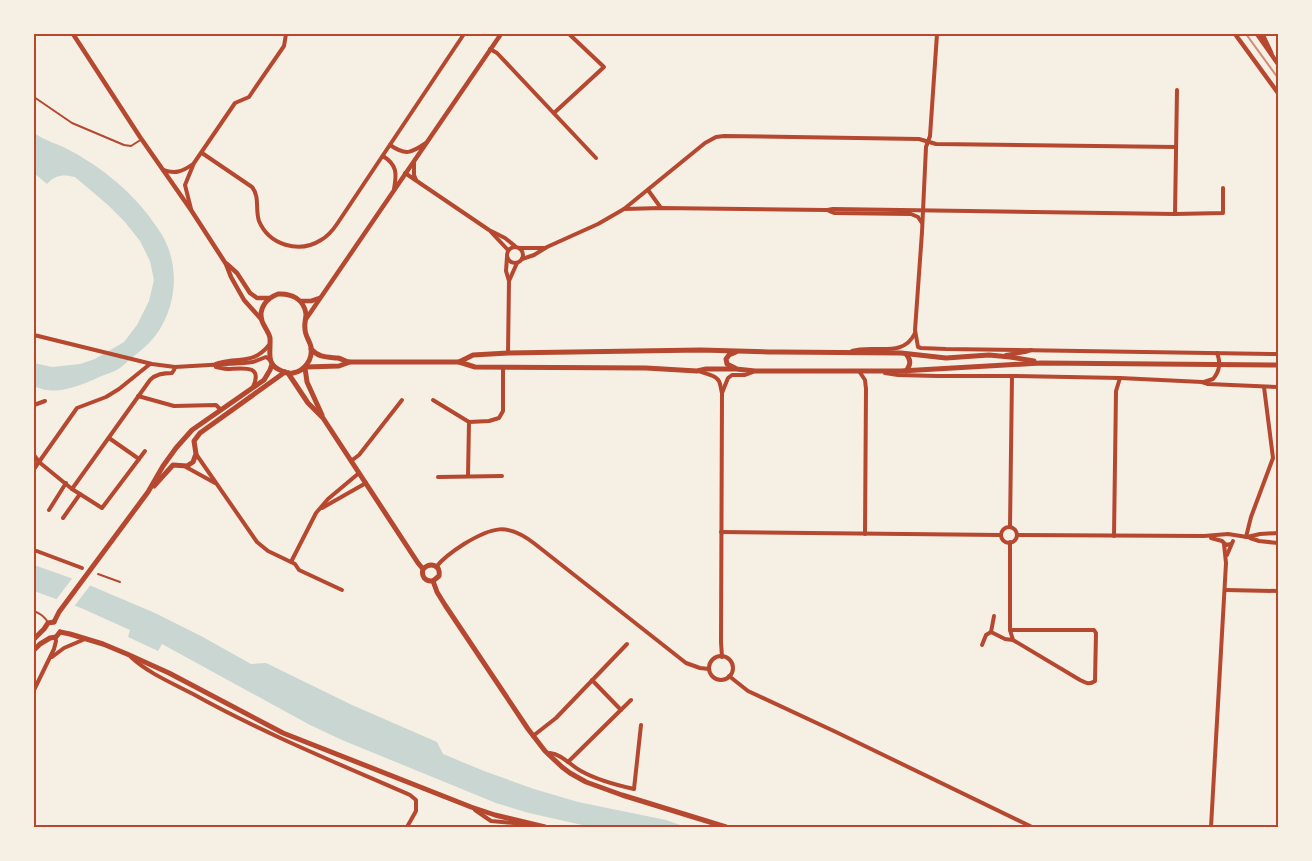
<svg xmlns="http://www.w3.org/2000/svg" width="1312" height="861" viewBox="0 0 1312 861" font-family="'Space Grotesk',sans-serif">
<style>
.water{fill:#c9d6d2}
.pier{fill:#f6efe4}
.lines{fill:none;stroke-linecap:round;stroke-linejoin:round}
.service{stroke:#b5482f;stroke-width:2}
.minor{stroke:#b5482f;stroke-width:4}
.tertiary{stroke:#b5482f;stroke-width:4.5}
.secondary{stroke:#b5482f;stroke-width:5}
.rail{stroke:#cf8b77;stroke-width:2}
.neatline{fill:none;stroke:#b5482f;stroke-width:2}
</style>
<rect width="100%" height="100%" fill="#f6efe4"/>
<g class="water">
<path d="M 34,133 C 45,141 59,144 71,151 C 108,171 140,199 162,235 C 182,269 176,315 149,343 C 144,348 139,352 134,356 C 129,360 125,364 120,368 C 114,372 106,374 99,377 C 88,383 61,393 48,390 C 43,390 39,388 34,386 L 34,363 L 52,367 L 80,364 L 95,359 L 124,342 L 137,325 L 149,301 L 154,280 L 150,261 L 140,241 L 125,222 L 108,205 L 75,177 C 63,174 55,175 47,184 L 34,173 Z"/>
<path d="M 34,565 L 82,582 L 155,613 L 201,636 L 251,664 L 266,663 L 352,705 L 437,742 L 443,754 L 484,771 L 534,789 L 578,802 L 666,820 L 686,827 L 591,827 L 529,813 L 496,803 L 342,740 L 310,725 L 162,644 L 158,651 L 128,637 L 130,630 L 81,608 L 34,591 Z"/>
</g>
<path class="pier" d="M 74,576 L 92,583 L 73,608 L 55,601 Z"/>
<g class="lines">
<g class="service">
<path d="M 34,97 L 72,123 L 124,145 L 131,146 L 142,139"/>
<path d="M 98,574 L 120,582"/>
<path d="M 34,611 C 40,614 45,616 48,623"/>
</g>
<g class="minor">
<path d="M 937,34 L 930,136 L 926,147 L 922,232 L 915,330 L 918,347 L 921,348 L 946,349 L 1278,354"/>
<path d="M 490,49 L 497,53 L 596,158"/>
<path d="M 554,113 L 604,67 L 569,34"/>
<path d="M 390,145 C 406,156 411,153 426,143"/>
<path d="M 202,153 L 252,187 C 260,197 255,209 259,221 C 269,245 299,254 321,240 C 328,236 333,230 337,224 L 464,34"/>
<path d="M 383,156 C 397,165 397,173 394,189"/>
<path d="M 414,162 L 414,175 L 416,180"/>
<path d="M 163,170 C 175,174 182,172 193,164"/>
<path d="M 405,173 L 489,230 L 505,238 L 515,246"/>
<path d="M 648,190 L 661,208"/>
<path d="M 191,209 L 185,185 L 194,163 L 235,103 L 249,97 L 253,91 L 284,46 L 286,34"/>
<path d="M 624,209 L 661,208 L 827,210 L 833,209 L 1175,214 L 1223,213 L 1223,188"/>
<path d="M 829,211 L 834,213 L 911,214 L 918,217 L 922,223"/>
<path d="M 1175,214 L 1177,90"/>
<path d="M 491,232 L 508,250"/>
<circle cx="515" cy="255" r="8"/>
<path d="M 520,248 L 545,248"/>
<path d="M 507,257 L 506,271 L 509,281 L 508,353"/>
<path d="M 522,259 L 534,255 L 547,247 L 598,224 L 624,209 L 705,143 L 716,137 L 724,136 L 919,139 L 936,144 L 1176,147"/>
<path d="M 509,281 L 517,263"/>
<path d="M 34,335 L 152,364 L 175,367 L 244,363 L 253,362 L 266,357 L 270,360"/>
<path d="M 852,351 C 874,344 903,359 915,333"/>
<path d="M 1006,355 L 1025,352 L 1031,350"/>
<path d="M 214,365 C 219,362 223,362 229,361 C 247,359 257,360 269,345"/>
<path d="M 216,367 C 221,368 225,369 229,369 C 244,368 263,365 253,387"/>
<path d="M 698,371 C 706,374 718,375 720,384 C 721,387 721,390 722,393 L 721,642 L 722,657"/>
<path d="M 859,371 L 865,380 L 866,389 L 865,534"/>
<path d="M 885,373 L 898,375 L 937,376 L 1012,376 L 1120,378 L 1202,382 L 1208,384 L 1278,387"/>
<path d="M 1204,382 L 1213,379 C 1220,371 1221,363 1217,353"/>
<path d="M 722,393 L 728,378 L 732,375 L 745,375 L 753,372"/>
<path d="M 138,396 L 174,406 L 216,405 L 220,409"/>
<path d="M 433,400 L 469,422"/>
<path d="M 34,405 L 45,401"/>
<path d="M 196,454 L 257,542 L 268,551 L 291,562 L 316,513 L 328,499 L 359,473"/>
<path d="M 34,455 L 39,462 L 72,489 L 102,508 L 139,459 L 109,438"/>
<path d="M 139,459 L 145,451"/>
<path d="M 351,461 L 359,455 L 402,400"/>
<path d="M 186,467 L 215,483"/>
<path d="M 34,469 L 77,408 L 106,397 L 119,389 L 150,364"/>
<path d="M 468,476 L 469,422 L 489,421 L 499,418 L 503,411 L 503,367"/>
<path d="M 438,477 L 502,476"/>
<path d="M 72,489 L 150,380 C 156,374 163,373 172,373 L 174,370 L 175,367"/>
<path d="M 322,508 L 366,483"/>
<path d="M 49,510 L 66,483"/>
<path d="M 63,518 L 80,494"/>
<path d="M 1010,527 L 1012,376"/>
<circle cx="1009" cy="535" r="8"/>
<path d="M 721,532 L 1001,535"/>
<path d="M 1017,535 L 1204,536 L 1228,534 L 1247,537 L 1260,534 L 1278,533"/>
<path d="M 1114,536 L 1116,391 L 1120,378"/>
<path d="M 1246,537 L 1251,517 L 1273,458 L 1264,387"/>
<path d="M 1211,538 L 1222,541 L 1226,545 L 1231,544"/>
<path d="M 1250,538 L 1259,541 L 1278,543"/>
<path d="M 1010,542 L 1010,630"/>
<path d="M 34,550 L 82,568"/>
<path d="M 1227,555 L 1233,541"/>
<path d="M 291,562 L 295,564 L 299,570 L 342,590"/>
<path d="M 436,567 C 444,557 453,551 464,544 C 492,527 507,522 535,544 L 686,663 L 700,668 L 709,669"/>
<path d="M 1225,590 L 1278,591"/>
<path d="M 1010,630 L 1094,630 L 1096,633 L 1095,681 C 1089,685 1086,683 1080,680 L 1013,640 Z"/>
<path d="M 991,632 L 994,616"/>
<path d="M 982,645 L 986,635 L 991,632 L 1005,639 L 1013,640"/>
<circle cx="721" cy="668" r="12"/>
<path d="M 52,657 L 64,648 L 85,639"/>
<path d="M 131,657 C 148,673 172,683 193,694 C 263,733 337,763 410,795 L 416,800 L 416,811 L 407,827"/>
<path d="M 729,676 L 748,691 L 836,732 L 1032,827"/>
<path d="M 592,680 L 621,710"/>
<path d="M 34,690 L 54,649 L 56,641 L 55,637"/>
<path d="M 533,736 L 556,718 L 627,644"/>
<path d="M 549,754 L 550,753 C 562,754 571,766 581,771 C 597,780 616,785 634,789 L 641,725"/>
<path d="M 568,762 L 631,700"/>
<path d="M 475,810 L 491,821 L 525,824"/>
<path d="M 1211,827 L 1226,563 L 1224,544"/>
</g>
<g class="tertiary">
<path d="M 73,34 L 140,137 L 191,210 L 226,264 L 231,277 L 244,300 L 261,319"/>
<path d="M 1235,34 L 1278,93"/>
<path d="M 1257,34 L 1278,64"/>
<path d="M 227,264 L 237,273 L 250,293 L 257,298 L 269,298"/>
<path d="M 301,301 L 311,301 L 320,298"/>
<path d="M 306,319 L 501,34"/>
</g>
<g class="secondary">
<path d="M 1262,34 L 1271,53"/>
<path d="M 278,294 C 291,293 304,299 306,314 C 306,319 304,324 305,329 C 305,336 310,341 311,347 C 313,359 305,371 293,373 C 289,374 286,373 282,371 C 265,365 271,352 270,338 C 269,332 264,327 262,321 C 258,308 267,298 278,294 Z"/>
<path d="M 311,349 C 319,358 327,357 338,358 C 342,359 345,361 349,362"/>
<path d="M 906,354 C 911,360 911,364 906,371"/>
<path d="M 459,362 L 473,355 L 508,353 L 701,350 L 769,352 L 779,352 L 901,353 L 946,358 L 989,355 L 1010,357 L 1034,361"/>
<path d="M 306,367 L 339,366 L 350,362 L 459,362 L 475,367 L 646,368 L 697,371 L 706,369 L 736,369 L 755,371 L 901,371 L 1041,363 L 1278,365"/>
<path d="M 305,368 L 307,382 L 322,415"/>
<path d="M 735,368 L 727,364 L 726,359 L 729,355 L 736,352"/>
<path d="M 288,373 L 308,403 L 323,418 L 418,563 L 423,569 C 421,576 425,582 433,581"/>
<path d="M 154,486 L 173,465 L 187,466 L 193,462 L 196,454 L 194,441 L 200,433 L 285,372"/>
<path d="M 423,569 C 431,561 441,566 439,576 L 433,581"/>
<path d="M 433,581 L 437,592 L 445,605 L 528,729 L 545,751 L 562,767 L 570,773 L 586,782 L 622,795 L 726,827"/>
<path d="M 54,622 L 59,612 L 148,492 L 163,466 L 176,448 L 192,430 L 264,380 L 270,370 L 272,364"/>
<path d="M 60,632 L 70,634 L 103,644 L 127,654 L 169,673 L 283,733 L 471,807 L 495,815 L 545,827"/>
<path d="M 34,639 L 44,629 L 48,623 L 54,622"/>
<path d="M 34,650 L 40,644 L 50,638 L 56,637 L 60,632"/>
</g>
<path class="rail" d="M 1246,34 L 1278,78"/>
</g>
<rect width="1312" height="861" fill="none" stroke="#f6efe4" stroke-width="70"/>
<rect x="35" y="35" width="1242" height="791" class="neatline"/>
</svg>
